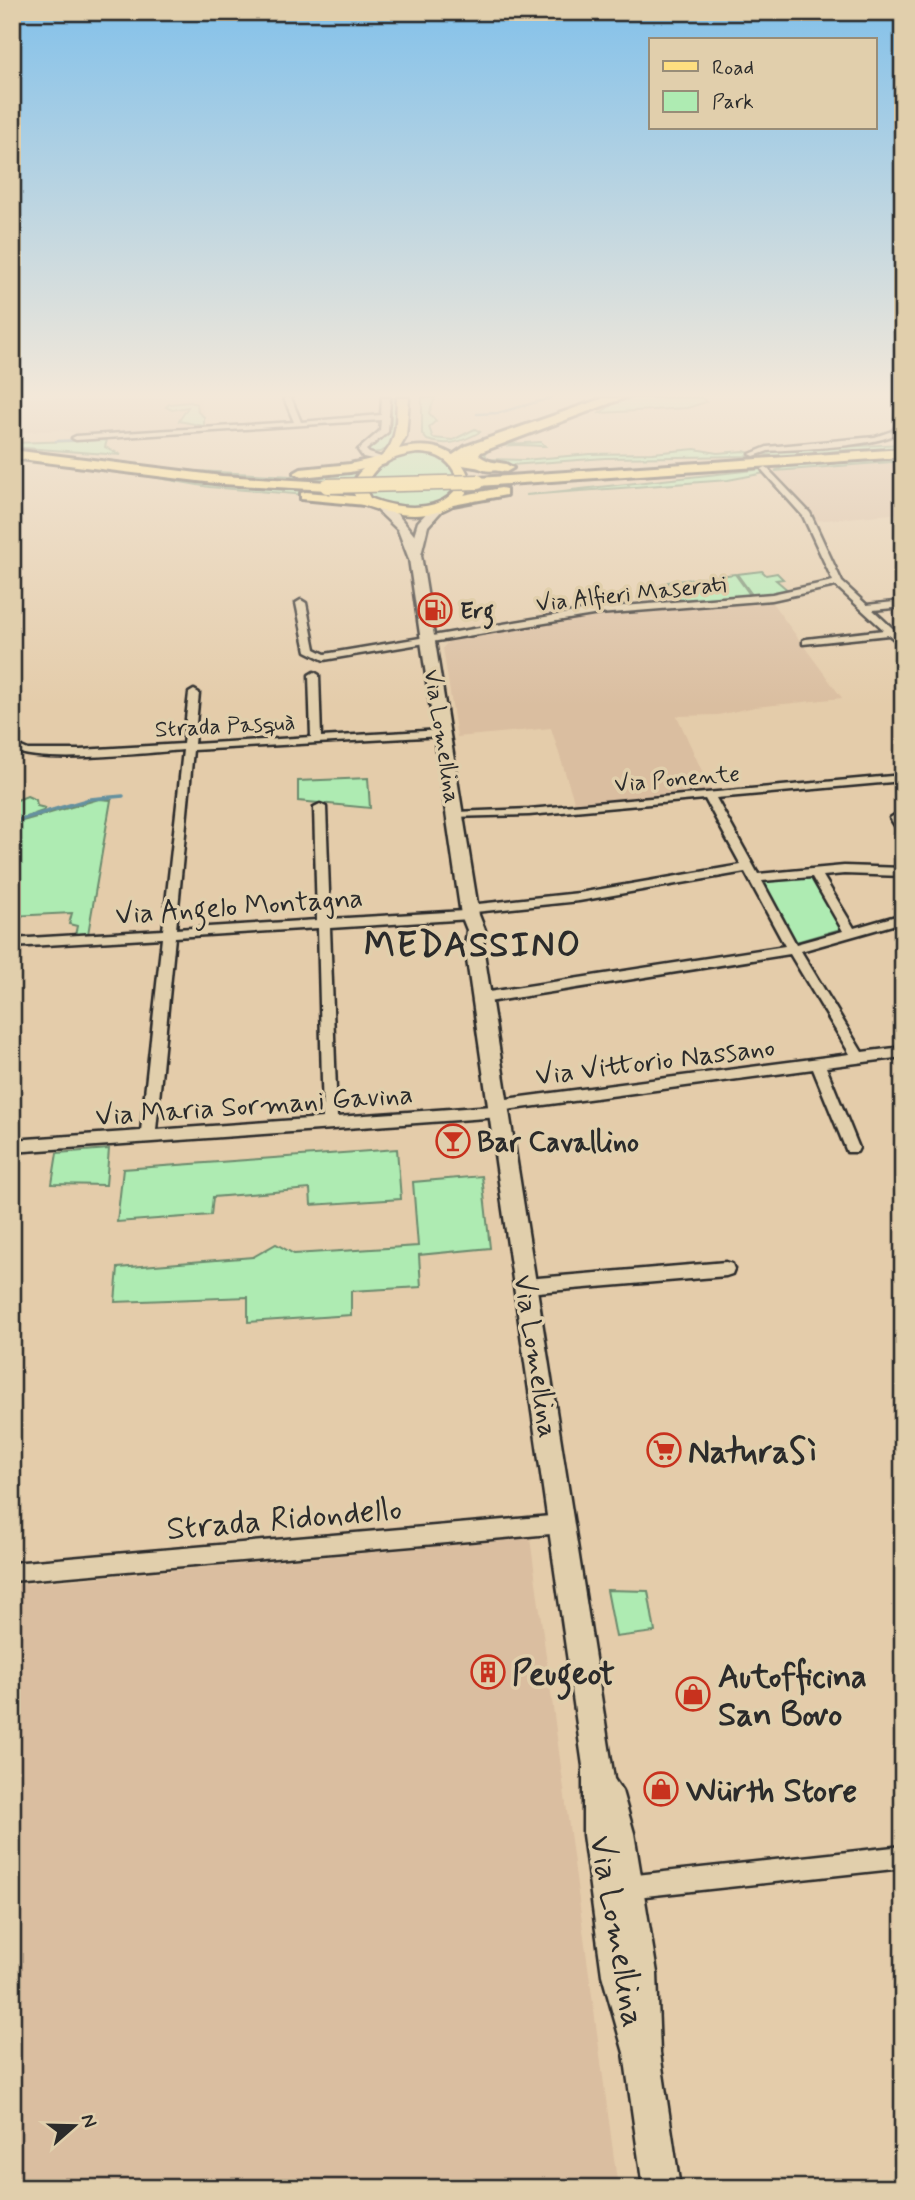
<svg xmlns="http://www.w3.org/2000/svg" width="915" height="2200" viewBox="0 0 915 2200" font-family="Mynerve,sans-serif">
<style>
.built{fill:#dabea0}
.green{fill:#aeebb2;stroke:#6c8b6e;stroke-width:2}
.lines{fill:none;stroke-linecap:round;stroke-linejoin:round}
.stream-far1{stroke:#65919f;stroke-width:2.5}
.stream{stroke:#65919f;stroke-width:3.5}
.minor-casing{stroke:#2b2b2b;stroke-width:5}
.secondary-casing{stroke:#2b2b2b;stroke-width:5}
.primary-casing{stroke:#2b2b2b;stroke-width:5}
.trunk-casing{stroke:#2b2b2b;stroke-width:6}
.motorway-casing{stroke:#2b2b2b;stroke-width:6}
.minor{fill:#e1cfac;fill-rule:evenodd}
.secondary{fill:#e1cfac;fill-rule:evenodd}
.primary{fill:#fedf80;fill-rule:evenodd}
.trunk{fill:#fedf80;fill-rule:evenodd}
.motorway{fill:#fedf80;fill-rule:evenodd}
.trunk-bridge-casing{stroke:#2b2b2b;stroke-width:17;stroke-linecap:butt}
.trunk-bridge{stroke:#fedf80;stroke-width:14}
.labels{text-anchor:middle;stroke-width:7;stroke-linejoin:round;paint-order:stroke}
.far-street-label{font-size:23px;fill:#2b2b2b;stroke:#e1cfac}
.far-poi-label{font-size:23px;font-weight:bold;fill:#2b2b2b;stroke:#e1cfac;text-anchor:start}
.street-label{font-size:28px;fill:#2b2b2b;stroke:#e1cfac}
.poi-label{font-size:28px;font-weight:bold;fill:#2b2b2b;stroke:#e1cfac;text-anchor:start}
.near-poi-label{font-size:33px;font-weight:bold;fill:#2b2b2b;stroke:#e1cfac;text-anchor:start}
.near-street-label{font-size:33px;fill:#2b2b2b;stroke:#e1cfac}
.district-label{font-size:35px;font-weight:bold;letter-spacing:2px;fill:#2b2b2b;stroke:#e1cfac}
</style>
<rect width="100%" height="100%" fill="#e4ccaa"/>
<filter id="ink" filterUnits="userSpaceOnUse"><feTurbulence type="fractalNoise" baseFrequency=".0143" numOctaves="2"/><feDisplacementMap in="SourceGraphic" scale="14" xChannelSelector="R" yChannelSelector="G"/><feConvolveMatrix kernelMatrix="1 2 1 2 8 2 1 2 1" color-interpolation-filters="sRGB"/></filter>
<g filter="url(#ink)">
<g class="built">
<path d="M 12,398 L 200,398 L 207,427 L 86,436 L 62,430 L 12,433 Z"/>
<path d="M 903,460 L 903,513 L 814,521 L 771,472 Z"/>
<path d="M 770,600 L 842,698 L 755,707 L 718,715 L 677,716 L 712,793 L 575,804 L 551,728 L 457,737 L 443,648 L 450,639 L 561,619 L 654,607 Z"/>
<path d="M 530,1538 L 618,2188 L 12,2188 L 12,1585 Z"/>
</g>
<g class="green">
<path d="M 391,398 L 398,398 C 396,420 400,457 369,452 L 367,449 L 391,428 Z"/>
<path d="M 422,398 L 435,398 L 429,413 L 436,421 L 429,427 L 433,438 L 453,440 L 475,429 L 480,432 C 462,442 447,447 427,440 L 422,434 Z"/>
<path d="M 634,398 L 702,398 L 706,402 L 687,408 L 600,413 L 616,402 Z"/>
<path d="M 190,402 L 197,404 L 198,412 L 204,417 L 204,426 L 179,421 L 188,407 L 172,410 L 166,407 L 169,404 Z"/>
<path d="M 107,440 L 105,447 L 121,455 L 12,447 L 12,443 Z"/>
<path d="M 541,442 L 545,446 C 528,446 497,441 485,454 L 488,459 L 524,460 L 590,454 L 652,453 L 695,449 L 717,453 L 744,451 L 750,453 L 750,456 L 605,458 L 511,465 L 494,464 L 478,456 L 479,450 L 492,445 Z"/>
<path d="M 903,444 L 903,449 C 884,451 865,449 847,450 C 824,452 778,460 759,453 L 776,450 Z"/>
<path d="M 423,452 C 441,457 459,469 457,490 C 433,514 400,508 370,500 L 362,483 C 380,464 397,455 423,452 Z"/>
<path d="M 903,457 L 903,461 L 775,471 L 785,466 Z"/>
<path d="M 367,467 L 354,481 L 248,478 L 159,469 L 291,476 Z"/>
<path d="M 763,469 L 765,473 L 728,480 L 526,495 Z"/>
<path d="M 130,473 L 249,486 L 353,489 L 357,499 L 209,487 Z"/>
<path d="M 762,571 L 766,575 L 777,573 L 783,579 L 776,580 L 790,592 L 753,596 L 737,574 Z"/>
<path d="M 735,574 L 751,596 L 680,600 L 668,582 Z"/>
<path d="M 368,778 L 370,808 L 298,801 L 298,781 Z"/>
<path d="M 27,796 L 36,800 L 37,806 L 45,808 L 43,811 L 12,822 L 12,802 Z"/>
<path d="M 99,799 L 111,800 L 88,934 L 75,935 L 77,926 L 69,924 L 72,913 L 12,916 L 12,824 Z"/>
<path d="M 813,875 L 844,928 L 796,942 L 762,881 Z"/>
<path d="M 109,1149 L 106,1185 L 52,1184 L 57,1153 Z"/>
<path d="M 397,1149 L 401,1199 L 311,1205 L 310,1189 L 213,1197 L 211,1215 L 117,1222 L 123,1169 Z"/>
<path d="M 482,1176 L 490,1248 L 419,1255 L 421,1287 L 351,1291 L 351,1315 L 248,1322 L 248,1297 L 115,1302 L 118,1268 L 253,1257 L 276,1244 L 294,1254 L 418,1246 L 413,1182 Z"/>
<path d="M 607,1590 L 648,1591 L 655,1632 L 616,1637 Z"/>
</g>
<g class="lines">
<g class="stream-far1">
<path d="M 477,414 L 498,413 L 551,398"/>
<path d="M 91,439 L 107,439"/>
<path d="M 56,441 L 81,440"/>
<path d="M 12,469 L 17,470"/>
</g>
<path class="stream" d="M 12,822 L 90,799 L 123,796"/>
<defs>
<g id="minor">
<path d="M 284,398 L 291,398 L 301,422 L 381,415 L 382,398 L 390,398 L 388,432 L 366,450 L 369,453 L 387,459 L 383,461 L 363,457 L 358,450 L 380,431 L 381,420 L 76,440 L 72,438 L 76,436 L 294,422 Z"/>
<path d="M 900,422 L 903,422 L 903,429 C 887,447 796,449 768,451 L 754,456 L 750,454 L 767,447 L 875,437 L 892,431 Z"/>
<path d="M 766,467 L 810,513 L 842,582 L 867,605 L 903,601 L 903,607 L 873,610 L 903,638 L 903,646 L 889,635 L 803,644 L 803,640 L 806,639 L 884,630 L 836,586 L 772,600 L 599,614 L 324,660 L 306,651 L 296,603 L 301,600 L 306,603 L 315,649 L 325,654 L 599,608 L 772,594 L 833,581 L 803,516 L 763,471 L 762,469 Z"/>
<path d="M 314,672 L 319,675 L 321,737 L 442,730 L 447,733 L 442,736 L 193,750 L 176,929 L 317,920 L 314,807 L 320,804 L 326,807 L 330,919 L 464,911 L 465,906 L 469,905 L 579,893 L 741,865 L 705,799 L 529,815 L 451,817 L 449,815 L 455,812 L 529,809 L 903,775 L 903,781 L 716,798 L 758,874 L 844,866 L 903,868 L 903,876 L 844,874 L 823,876 L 854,928 L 903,914 L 903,922 L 801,951 L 862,1052 L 903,1047 L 903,1057 L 826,1067 L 859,1148 L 857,1152 L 847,1152 L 813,1069 L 506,1110 L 505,1115 L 500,1117 L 12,1152 L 12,1140 L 141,1131 L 162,938 L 12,947 L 12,939 L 163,930 L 183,750 C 145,753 42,765 12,750 L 12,743 L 28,750 L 80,750 L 183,744 L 189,693 L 194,690 L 199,693 L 194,744 L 311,737 L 309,675 ZM 745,872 L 785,946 L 482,993 L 476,998 L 482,1003 L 790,954 L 850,1054 L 499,1100 L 494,1101 L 493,1106 L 337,1117 L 330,928 L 470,919 L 474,918 L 475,912 L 579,901 ZM 812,877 L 843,931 L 796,944 L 762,881 ZM 318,928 L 323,1118 L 156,1130 L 175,937 Z"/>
<path d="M 896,814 L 903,820 L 903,833 L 899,832 L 890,818 Z"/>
<path d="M 726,1262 L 732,1264 L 734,1269 L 732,1274 L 726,1276 L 526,1293 L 520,1291 L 518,1286 L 520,1281 L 526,1279 Z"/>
<path d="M 562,1515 L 568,1518 L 571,1524 L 568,1530 L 562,1533 L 12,1581 L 12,1563 Z"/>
<path d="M 903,1846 L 903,1868 L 627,1898 L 619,1895 L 616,1887 L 619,1879 L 627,1876 Z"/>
</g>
<path id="secondary" d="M 380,503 L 398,515 L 414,535 L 418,522 L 435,504 L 445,507 L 428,526 L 421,555 L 479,915 L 485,930 L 483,946 L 614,1779 L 622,1791 L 634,1833 L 657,1973 L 660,2053 L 680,2188 L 643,2188 L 624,2053 L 602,1975 L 583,1835 L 583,1766 L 465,946 L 467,930 L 461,915 L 409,559 L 398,530 L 374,507 Z"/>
<path id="primary" d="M 397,398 L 409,398 L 406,437 L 399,449 C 432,441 463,449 471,484 C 452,525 396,518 360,504 L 351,489 C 359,463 371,468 385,453 C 398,439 396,416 397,398 ZM 417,453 C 440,453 453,461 459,484 C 443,515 397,509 370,498 L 365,489 C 371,465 394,456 417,453 Z"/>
<g id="trunk">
<path d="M 903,449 L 903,457 L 478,486 L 471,482 L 478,478 Z"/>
<path d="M 12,450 L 222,476 L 327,482 L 334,486 L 327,490 L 222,484 L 12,458 Z"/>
<path d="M 455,456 L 506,464 L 513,468 L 506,472 L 450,463 L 448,460 Z"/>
<path d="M 380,457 L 387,461 L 385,464 L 350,472 L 301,477 L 294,473 L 301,469 L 350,464 Z"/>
<path d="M 501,488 L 506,489 L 506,495 L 453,505 L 446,501 L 453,497 Z"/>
<path d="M 306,492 L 365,497 L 372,501 L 365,505 L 301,499 L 301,493 Z"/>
</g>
<path id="motorway" d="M 604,398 L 624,398 L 481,452 L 479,455 C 485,461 494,461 498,467 L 496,470 C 484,473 474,466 466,458 L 454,463 L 447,459 L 466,446 Z"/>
</defs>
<use href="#minor" class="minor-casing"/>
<use href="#secondary" class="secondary-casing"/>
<use href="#primary" class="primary-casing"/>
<use href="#trunk" class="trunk-casing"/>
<use href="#motorway" class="motorway-casing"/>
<use href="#minor" class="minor"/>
<use href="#secondary" class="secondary"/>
<use href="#primary" class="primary"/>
<use href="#trunk" class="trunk"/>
<use href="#motorway" class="motorway"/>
<defs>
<path id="trunk-bridge" d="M 327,486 L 478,482"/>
</defs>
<use href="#trunk-bridge" class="trunk-bridge-casing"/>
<use href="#trunk-bridge" class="trunk-bridge"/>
</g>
</g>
<linearGradient id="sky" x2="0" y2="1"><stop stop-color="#83c1ea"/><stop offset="0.56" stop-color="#f3e8d9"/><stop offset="1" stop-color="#f3e8d9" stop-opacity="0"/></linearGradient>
<rect width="915" height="706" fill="url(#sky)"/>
<defs>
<symbol id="fuel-ring" viewBox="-11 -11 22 22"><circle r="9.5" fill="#e1cfac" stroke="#c8321e" stroke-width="1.5"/><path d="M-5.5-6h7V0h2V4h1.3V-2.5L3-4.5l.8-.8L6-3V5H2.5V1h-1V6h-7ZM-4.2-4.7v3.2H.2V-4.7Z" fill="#c8321e"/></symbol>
<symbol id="bar-ring" viewBox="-11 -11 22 22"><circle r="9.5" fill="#e1cfac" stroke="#c8321e" stroke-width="1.5"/><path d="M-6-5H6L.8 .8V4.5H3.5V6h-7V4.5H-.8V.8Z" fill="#c8321e"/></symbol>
<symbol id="supermarket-ring" viewBox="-11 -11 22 22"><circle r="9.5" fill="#e1cfac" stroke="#c8321e" stroke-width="1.5"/><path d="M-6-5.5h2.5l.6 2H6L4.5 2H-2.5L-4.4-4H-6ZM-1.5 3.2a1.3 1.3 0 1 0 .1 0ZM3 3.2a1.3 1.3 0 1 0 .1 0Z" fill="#c8321e"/></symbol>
<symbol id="building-ring" viewBox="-11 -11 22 22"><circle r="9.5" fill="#e1cfac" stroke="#c8321e" stroke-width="1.5"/><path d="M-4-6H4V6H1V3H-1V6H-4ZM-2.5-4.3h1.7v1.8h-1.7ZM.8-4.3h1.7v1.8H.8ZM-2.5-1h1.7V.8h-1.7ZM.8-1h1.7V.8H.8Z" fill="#c8321e"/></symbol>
<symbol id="shop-ring" viewBox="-11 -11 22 22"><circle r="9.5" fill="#e1cfac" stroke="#c8321e" stroke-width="1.5"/><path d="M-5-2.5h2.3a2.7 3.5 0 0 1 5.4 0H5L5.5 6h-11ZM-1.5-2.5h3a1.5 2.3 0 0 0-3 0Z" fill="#c8321e"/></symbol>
</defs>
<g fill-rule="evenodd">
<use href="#fuel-ring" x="416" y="591" width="38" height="38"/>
<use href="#bar-ring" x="434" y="1122" width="38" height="38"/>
<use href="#supermarket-ring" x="645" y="1431" width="38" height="38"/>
<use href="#building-ring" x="469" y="1653" width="38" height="38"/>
<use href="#shop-ring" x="674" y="1675" width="38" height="38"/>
<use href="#shop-ring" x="642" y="1770" width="38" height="38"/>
</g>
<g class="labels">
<g class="far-street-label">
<text transform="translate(631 593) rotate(-6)" y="8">Via Alfieri Maserati</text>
<text transform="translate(225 725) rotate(-3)" y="8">Strada Pasquà</text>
<text transform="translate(443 736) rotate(81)" y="8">Via Lomellina</text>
<text transform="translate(677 778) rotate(-5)" y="8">Via Ponente</text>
</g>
<g class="far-poi-label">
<text x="460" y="618">Erg</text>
</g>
<g class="street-label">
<text transform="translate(239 905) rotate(-4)" y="10">Via Angelo Montagna</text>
<text transform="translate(655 1060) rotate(-7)" y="10">Via Vittorio Nassano</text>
<text transform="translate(254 1104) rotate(-4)" y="10">Via Maria Sormani Gavina</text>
<text transform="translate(537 1356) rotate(81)" y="10">Via Lomellina</text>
</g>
<g class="poi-label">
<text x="477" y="1151">Bar Cavallino</text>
</g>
<g class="near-poi-label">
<text x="688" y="1462">NaturaSì</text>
<text x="512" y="1684">Peugeot</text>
<text x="718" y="1687">Autofficina<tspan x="718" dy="38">San Bovo</tspan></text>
<text x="686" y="1801">Würth Store</text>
</g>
<g class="near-street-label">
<text transform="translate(284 1517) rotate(-5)" y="12">Strada Ridondello</text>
<text transform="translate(619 1931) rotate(80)" y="12">Via Lomellina</text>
</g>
<g class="district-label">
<text x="473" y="956">MEDASSINO</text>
</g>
</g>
<rect width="915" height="2200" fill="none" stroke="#e1cfac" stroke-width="42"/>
<rect x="21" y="21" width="873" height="2158" fill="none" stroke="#2b2b2b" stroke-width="2.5" filter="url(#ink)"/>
<rect x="649" y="38" width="228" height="91" fill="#e1cfac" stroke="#988d78" stroke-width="2"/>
<rect x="663" y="61" width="35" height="10" fill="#fedf80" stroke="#988d78" stroke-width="2"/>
<text x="712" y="74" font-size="21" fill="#2b2b2b">Road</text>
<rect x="663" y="91" width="35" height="21" fill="#aeebb2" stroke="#988d78" stroke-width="2"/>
<text x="712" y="108" font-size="21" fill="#2b2b2b">Park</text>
<g transform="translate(74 2126) rotate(70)" stroke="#e1cfac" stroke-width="5" paint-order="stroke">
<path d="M0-5L12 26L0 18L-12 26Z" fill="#2b2b2b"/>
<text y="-10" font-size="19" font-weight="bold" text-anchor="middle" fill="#2b2b2b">N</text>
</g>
</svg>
